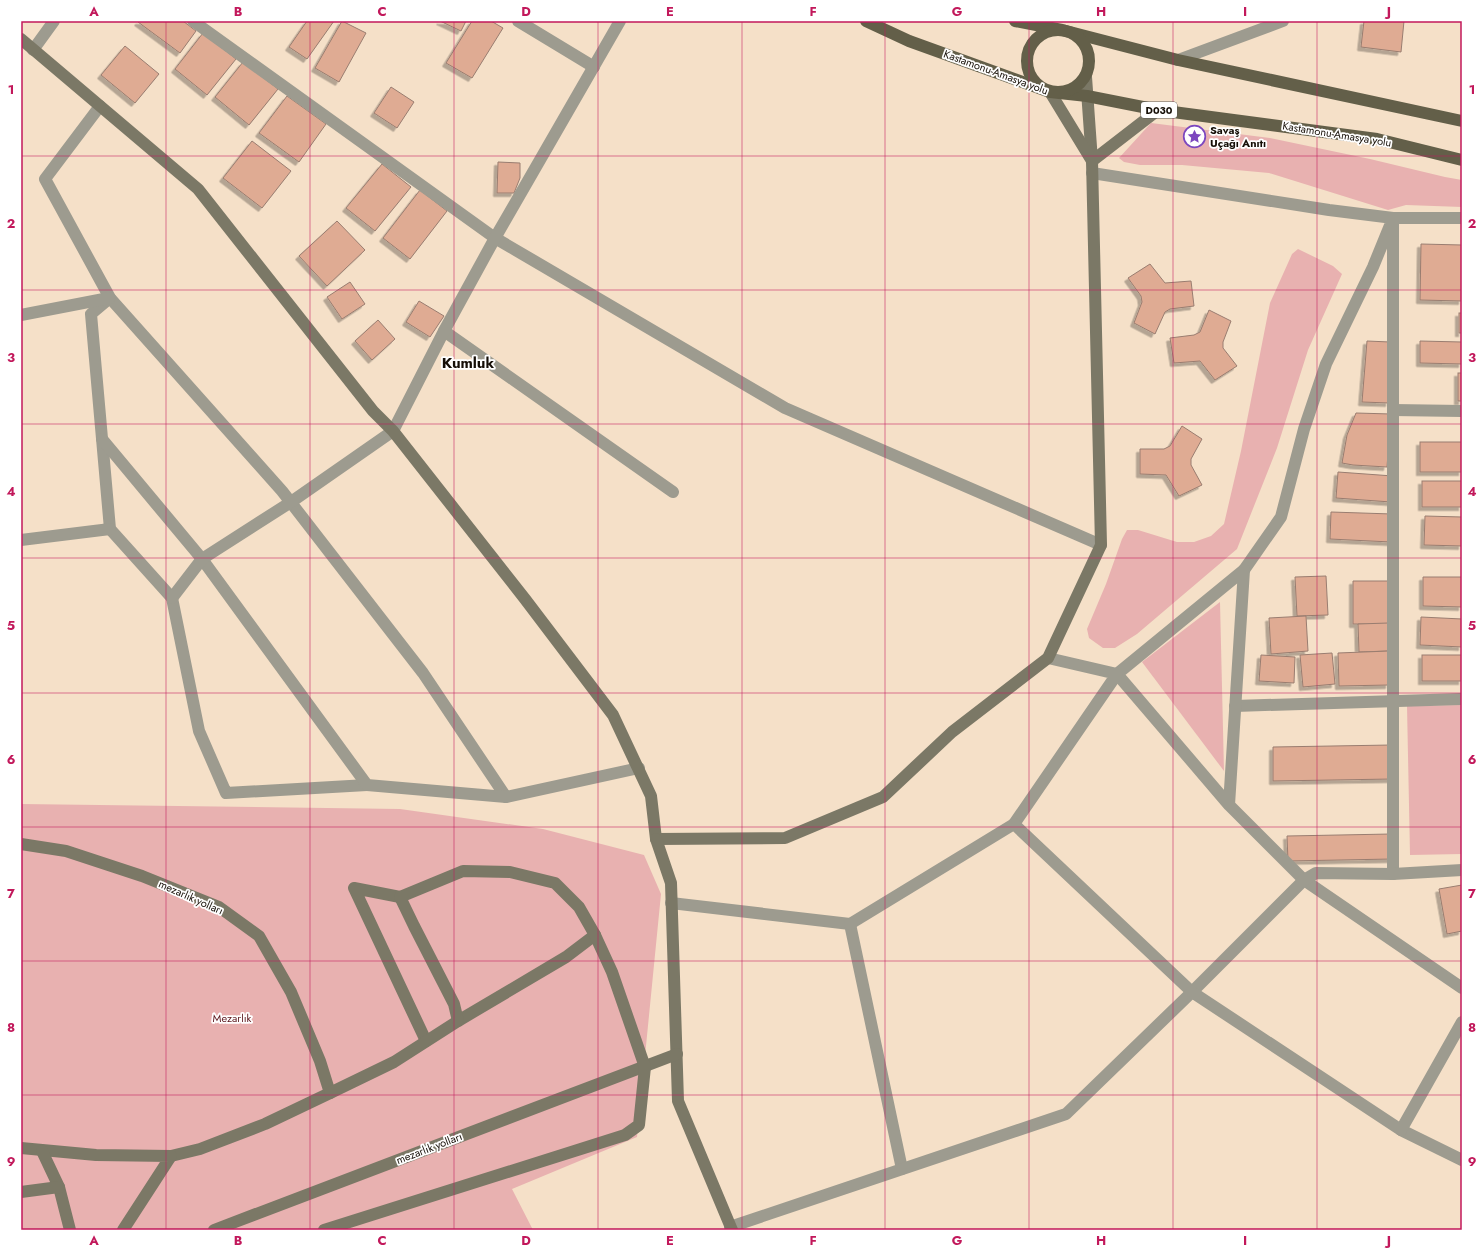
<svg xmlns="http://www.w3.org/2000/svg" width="1483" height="1251" viewBox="0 0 1483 1251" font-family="Jost,sans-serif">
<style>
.green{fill:#e8b1b0}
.building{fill:#dfab93;stroke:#997d70;filter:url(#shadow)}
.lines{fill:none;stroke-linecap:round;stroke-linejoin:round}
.street{stroke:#9d9b8f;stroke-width:12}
.secondary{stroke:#7b7866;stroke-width:12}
.primary{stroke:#635f49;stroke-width:12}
.grid{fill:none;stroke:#c2185b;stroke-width:1;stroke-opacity:0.55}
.labels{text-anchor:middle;stroke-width:3.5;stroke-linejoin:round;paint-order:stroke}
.shield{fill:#fff;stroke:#5b5651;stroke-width:1}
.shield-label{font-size:10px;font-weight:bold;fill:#150e06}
.street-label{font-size:11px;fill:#150e06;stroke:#fff}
.poi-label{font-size:11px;font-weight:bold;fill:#150e06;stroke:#fff;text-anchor:start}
.park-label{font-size:11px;fill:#5c171d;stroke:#fff}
.district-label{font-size:15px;font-weight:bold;fill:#150e06;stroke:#fff}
.neatline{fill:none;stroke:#c2185b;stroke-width:1.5}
.grid-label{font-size:13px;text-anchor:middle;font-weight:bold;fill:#c2185b}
</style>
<defs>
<filter id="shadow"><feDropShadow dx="-3.5" dy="3.5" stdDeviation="0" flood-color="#0004"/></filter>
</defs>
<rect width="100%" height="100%" fill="#f5e0c8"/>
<g class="green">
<path d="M 1151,123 L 1270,138 L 1370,159 L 1445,177 L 1462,180 L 1462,207 L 1406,205 L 1388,210 L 1269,173 L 1182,165 L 1140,165 L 1124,162 L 1119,158 Z"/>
<path d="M 1298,249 L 1333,266 L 1342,274 L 1308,350 L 1277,448 L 1237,549 L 1137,634 L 1115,648 L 1103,648 L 1089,638 L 1087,629 L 1106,584 L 1122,539 L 1127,530 L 1138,530 L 1177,542 L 1194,542 L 1211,536 L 1224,524 L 1241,451 L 1270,303 L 1288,263 L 1292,254 Z"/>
<path d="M 1220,602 L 1224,771 L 1142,662 Z"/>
<path d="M 1462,705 L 1462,854 L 1410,855 L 1407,706 Z"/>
<path d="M 21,804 L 400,809 L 543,829 L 644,855 L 661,894 L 637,1137 L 512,1189 L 533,1230 L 21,1230 Z"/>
</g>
<g class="building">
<path d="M 139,21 L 183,21 L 196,31 L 180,53 L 138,22 Z"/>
<path d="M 307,21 L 334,21 L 307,59 L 289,47 Z"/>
<path d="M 342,21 L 366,33 L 339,82 L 315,68 Z"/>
<path d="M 440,21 L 466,21 L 461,31 Z"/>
<path d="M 472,21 L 491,21 L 503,28 L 472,78 L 446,63 Z"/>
<path d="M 1364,21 L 1404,21 L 1401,52 L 1361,47 Z"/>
<path d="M 203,33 L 236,59 L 207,95 L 175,69 Z"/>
<path d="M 125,46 L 159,74 L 135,103 L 101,75 Z"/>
<path d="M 243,62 L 278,89 L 249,125 L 215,97 Z"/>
<path d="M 391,87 L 414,102 L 397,128 L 374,113 Z"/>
<path d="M 287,96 L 326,124 L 299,162 L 259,133 Z"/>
<path d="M 252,141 L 291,171 L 262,208 L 223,178 Z"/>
<path d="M 498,162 L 520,163 L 520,178 L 514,193 L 497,193 Z"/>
<path d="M 382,164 L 411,187 L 375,231 L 346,208 Z"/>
<path d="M 420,190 L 447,211 L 410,259 L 383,238 Z"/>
<path d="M 337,221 L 365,250 L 327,286 L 299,256 Z"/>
<path d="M 1421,244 L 1462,245 L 1462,301 L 1420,300 Z"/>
<path d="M 1150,264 L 1165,283 L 1191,281 L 1194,306 L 1170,309 L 1165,312 L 1155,334 L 1134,323 L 1142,302 L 1141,296 L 1128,278 Z"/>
<path d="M 350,282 L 365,304 L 342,319 L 327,297 Z"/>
<path d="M 419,301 L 444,316 L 430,337 L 406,322 Z"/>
<path d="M 1209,310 L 1231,321 L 1223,342 L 1223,348 L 1237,366 L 1215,380 L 1200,361 L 1174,363 L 1170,338 L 1194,335 L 1200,332 Z"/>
<rect x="1459" y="313" width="3" height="20"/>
<path d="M 378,320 L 395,339 L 372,360 L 355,341 Z"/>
<path d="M 1367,341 L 1390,342 L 1389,403 L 1362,402 Z"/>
<path d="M 1420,341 L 1462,342 L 1462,364 L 1420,363 Z"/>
<rect x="1458" y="373" width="4" height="28"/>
<path d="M 1356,413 L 1391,414 L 1387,467 L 1353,465 L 1342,463 L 1347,435 Z"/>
<path d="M 1182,426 L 1202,439 L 1191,459 L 1191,465 L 1202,485 L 1179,496 L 1166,475 L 1140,474 L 1140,449 L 1164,449 L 1170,446 Z"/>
<rect x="1420" y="442" width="42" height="30"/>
<path d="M 1338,472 L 1393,476 L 1391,502 L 1336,498 Z"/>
<rect x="1422" y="481" width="40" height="26"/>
<path d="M 1331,512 L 1392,514 L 1391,542 L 1330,539 Z"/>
<path d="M 1425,516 L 1462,517 L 1462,546 L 1424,545 Z"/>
<path d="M 1326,576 L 1328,615 L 1297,616 L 1295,577 Z"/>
<path d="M 1423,577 L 1462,577 L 1462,607 L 1423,606 Z"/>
<path d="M 1353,581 L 1393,581 L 1392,624 L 1353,624 Z"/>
<path d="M 1306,616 L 1308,651 L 1271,654 L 1269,618 Z"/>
<path d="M 1421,617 L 1462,619 L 1462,647 L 1420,645 Z"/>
<path d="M 1388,623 L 1389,651 L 1359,652 L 1358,624 Z"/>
<path d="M 1389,651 L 1389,685 L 1339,686 L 1338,653 Z"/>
<path d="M 1332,653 L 1335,684 L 1303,687 L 1300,655 Z"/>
<path d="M 1261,655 L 1295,657 L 1294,683 L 1259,681 Z"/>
<rect x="1422" y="655" width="40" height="26"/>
<path d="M 1391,745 L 1392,779 L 1273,781 L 1273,747 Z"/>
<path d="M 1391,834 L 1392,859 L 1288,861 L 1287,836 Z"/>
<path d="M 1462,885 L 1462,931 L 1447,934 L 1439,889 Z"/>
</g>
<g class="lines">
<g class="street">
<path d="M 193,21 L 495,238 L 785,408 L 1101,545"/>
<path d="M 518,21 L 594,67"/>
<path d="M 33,50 L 54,21"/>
<path d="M 1178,60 L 1283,21"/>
<path d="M 100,106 L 45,179 L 110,298 L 282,491 L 423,673 L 506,797"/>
<path d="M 1092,173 L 1329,210 L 1393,218 L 1373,267 L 1326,364 L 1304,429 L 1281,517 L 1244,570"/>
<path d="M 110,298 L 91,314 L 110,529 L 172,598 L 199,731 L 226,793 L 367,785"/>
<path d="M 21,315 L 109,298"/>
<path d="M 444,331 L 673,492"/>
<path d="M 1393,410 L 1462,411"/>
<path d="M 102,439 L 202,559 L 367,785 L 506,797 L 639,768"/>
<path d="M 21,540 L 110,529"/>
<path d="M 172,598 L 202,559 L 291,502 L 393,431 L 444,331 L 495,238 L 620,21"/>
<path d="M 1235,706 L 1462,699"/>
<path d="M 1229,805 L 1244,570 L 1117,674 L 1229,805 L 1304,880 L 1462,988"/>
<path d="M 1014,824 L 1117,674 L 1048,658"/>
<path d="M 1393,874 L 1393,218 L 1462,218"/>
<path d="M 671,903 L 850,924 L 902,1169"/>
<path d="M 850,924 L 1014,824 L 1192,992 L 1304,880 L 1316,873 L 1393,874 L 1462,870"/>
<path d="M 1401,1130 L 1462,1160"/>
<path d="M 730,1227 L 1066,1114 L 1192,992 L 1401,1130 L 1462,1022"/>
</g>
<g class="secondary">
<path d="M 21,39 L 198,189 L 373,411 L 393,431 L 525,599 L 613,715 L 651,796 L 656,839 L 785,838 L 883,797 L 952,732 L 1048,658 L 1101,545 L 1092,161 L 1086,77"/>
<path d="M 1050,92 L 1092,161 L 1158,110"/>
<path d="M 656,839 L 671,883 L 678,1101 L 732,1230"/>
<path d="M 21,844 L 66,851 L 142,876 L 219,907 L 259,936 L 291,992 L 320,1061 L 330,1093 L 265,1124 L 200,1149 L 171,1156"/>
<path d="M 400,897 L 354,888 L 426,1041"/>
<path d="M 330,1093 L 394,1062 L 458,1021 L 566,957 L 595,935"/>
<path d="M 21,1148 L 96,1155 L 171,1156 L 123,1230"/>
<path d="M 42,1151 L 59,1187 L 70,1230"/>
<path d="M 21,1192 L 59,1187"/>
<path d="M 214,1230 L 677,1054"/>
<path d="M 324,1230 L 625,1135 L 639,1125 L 645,1067 L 612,972 L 595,935 L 579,907 L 555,883 L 510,872 L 463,871 L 400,897 L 414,926 L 454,1004 L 458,1021"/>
</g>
<g class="primary">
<path d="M 866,21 L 909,41 L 1050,92 L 1087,96 L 1158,110 L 1377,139 L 1462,160"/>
<path d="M 1015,21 L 1062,30 L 1178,60 L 1462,121"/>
<circle cx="1058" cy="61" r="31"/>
</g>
</g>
<path class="grid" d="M 166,21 L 166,1230M 310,21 L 310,1230M 454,21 L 454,1230M 598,21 L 598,1230M 742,21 L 742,1230M 885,21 L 885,1230M 1029,21 L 1029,1230M 1173,21 L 1173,1230M 1317,21 L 1317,1230M 21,156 L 1462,156M 21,290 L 1462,290M 21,424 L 1462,424M 21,558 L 1462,558M 21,693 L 1462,693M 21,827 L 1462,827M 21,961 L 1462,961M 21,1095 L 1462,1095"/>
<defs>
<symbol id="sight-ring" viewBox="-11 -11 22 22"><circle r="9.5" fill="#fff" stroke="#7c47bf" stroke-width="1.5"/><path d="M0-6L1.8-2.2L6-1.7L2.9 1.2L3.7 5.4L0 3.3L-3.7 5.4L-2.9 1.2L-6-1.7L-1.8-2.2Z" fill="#7c47bf"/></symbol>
</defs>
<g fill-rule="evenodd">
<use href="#sight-ring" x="1182" y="124" width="25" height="25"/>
</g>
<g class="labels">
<rect class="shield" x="1141" y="102" width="36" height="16" rx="3"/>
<g class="shield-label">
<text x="1159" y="114">D030</text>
</g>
<g class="street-label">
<text transform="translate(996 72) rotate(20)" y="4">Kastamonu-Amasya yolu</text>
<text transform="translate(1337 134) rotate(9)" y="4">Kastamonu-Amasya yolu</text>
<text transform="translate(191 897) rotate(24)" y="4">mezarlık yolları</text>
<text transform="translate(429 1148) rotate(-21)" y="4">mezarlık yolları</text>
</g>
<g class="poi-label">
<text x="1210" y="134">Savaş<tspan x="1210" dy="13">Uçağı Anıtı</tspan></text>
</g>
<g class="park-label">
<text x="232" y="1022">Mezarlık</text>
</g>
<g class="district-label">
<text x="468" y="368">Kumluk</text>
</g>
</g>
<rect width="1483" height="1251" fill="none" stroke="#ffffff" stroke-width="44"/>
<rect x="22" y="22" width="1439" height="1207" class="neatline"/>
<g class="grid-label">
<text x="94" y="16">A</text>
<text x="238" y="16">B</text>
<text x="382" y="16">C</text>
<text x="526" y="16">D</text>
<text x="670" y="16">E</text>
<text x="813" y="16">F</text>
<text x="957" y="16">G</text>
<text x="1101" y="16">H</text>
<text x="1245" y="16">I</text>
<text x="1389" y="16">J</text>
<text x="11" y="94">1</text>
<text x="1472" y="94">1</text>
<text x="11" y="228">2</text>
<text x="1472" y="228">2</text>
<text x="11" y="362">3</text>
<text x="1472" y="362">3</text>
<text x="11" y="496">4</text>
<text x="1472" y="496">4</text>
<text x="11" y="630">5</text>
<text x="1472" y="630">5</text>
<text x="11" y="764">6</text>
<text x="1472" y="764">6</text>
<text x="11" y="898">7</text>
<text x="1472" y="898">7</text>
<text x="11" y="1032">8</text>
<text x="1472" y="1032">8</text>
<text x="11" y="1166">9</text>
<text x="1472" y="1166">9</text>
<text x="94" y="1245">A</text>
<text x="238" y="1245">B</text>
<text x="382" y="1245">C</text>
<text x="526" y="1245">D</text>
<text x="670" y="1245">E</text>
<text x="813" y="1245">F</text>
<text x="957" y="1245">G</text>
<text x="1101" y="1245">H</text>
<text x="1245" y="1245">I</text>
<text x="1389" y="1245">J</text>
</g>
</svg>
